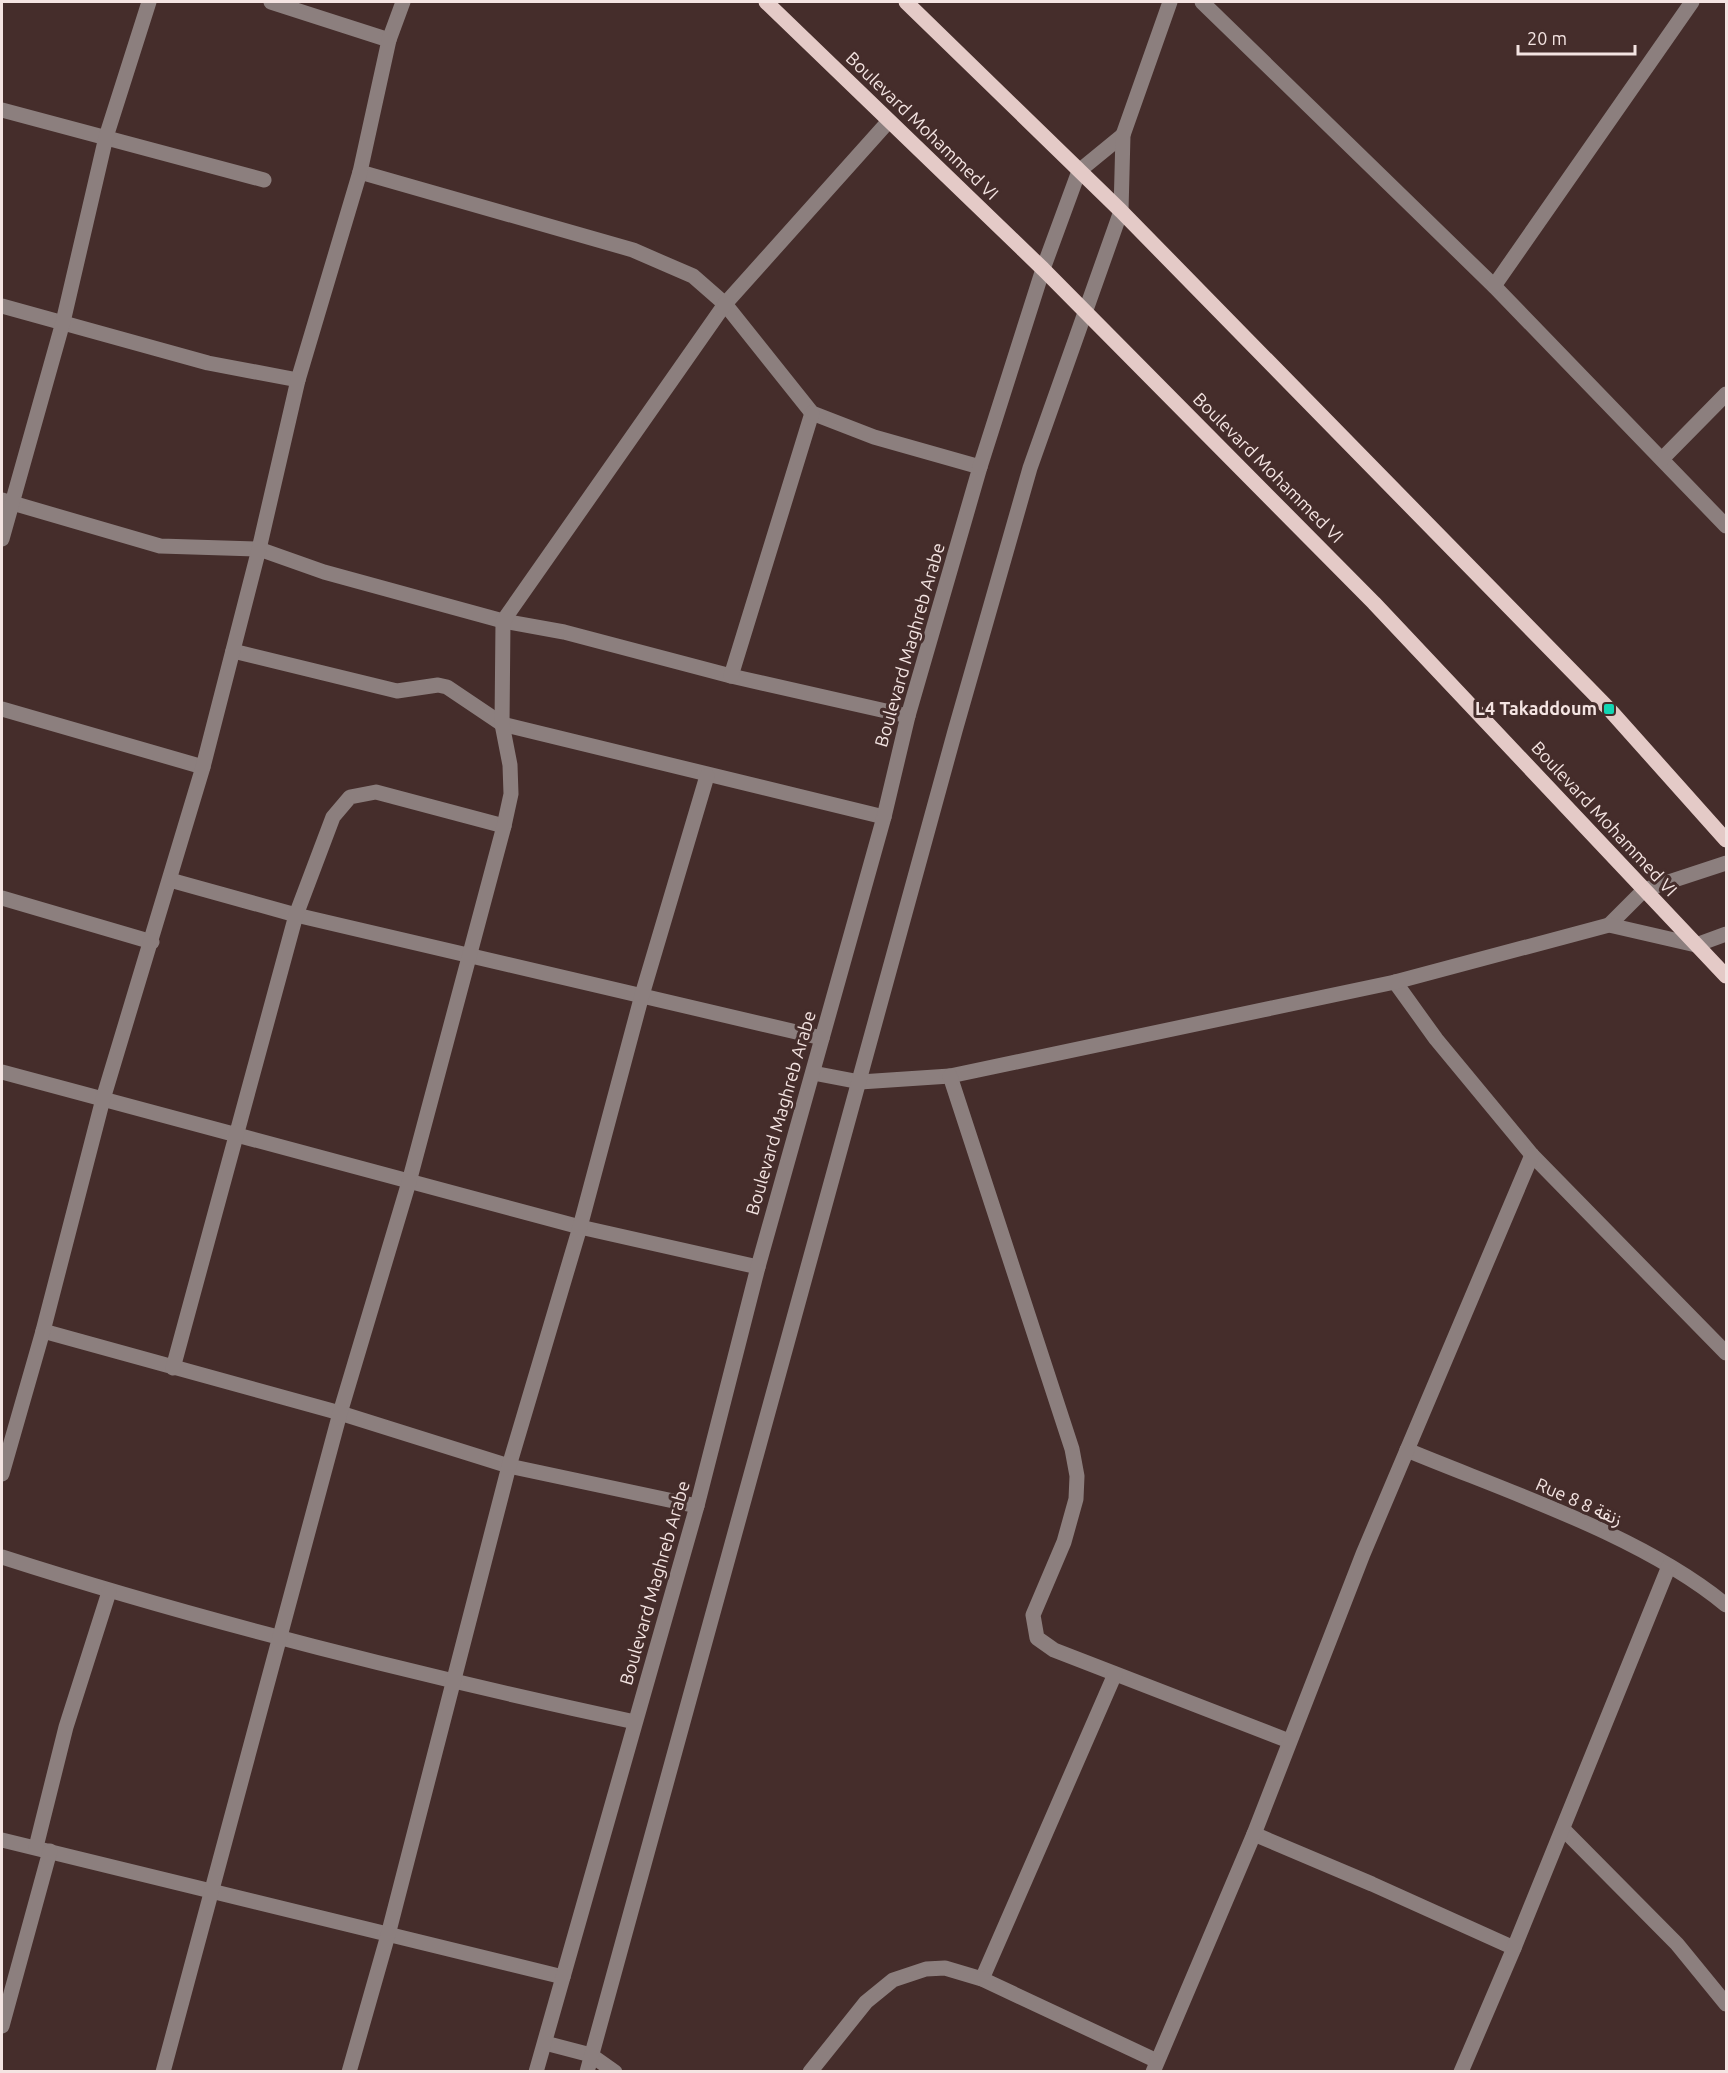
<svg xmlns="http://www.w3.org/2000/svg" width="1728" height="2073" viewBox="0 0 1728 2073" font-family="Ubuntu,'Noto Sans Arabic',sans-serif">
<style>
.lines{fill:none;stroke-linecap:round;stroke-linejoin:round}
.minor{stroke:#8c7f7e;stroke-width:15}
.major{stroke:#e4cac7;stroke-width:15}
.poi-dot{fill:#13d5b3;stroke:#452d2b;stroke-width:2}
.labels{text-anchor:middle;stroke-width:6;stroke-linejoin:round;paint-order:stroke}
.street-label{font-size:18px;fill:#f4e4e2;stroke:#452d2b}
.poi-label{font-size:18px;font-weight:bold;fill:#f4e4e2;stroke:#452d2b;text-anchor:end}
</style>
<rect width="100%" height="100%" fill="#452d2b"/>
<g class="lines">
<g class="minor">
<path d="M 271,2 L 389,40"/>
<path d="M 1202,2 L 1494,286 L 1726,526"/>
<path d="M 2,110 L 264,180"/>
<path d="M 360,172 L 633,250 L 693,276 L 725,304 L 812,413 L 874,437 L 980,467"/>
<path d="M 1494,286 L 1692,2"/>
<path d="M 2,306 L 208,363 L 298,380"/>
<path d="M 1662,459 L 1726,394"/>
<path d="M 2,500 L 160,546 L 259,549 L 324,572 L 503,621 L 564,632 L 731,676 L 908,716"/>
<path d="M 2,539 L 63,322 L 106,137 L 149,2"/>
<path d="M 233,651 L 397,691 L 438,685 L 447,687 L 502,724 L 884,817"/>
<path d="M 731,676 L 812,413"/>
<path d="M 2,709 L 203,767"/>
<path d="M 170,880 L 296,915 L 822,1038"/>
<path d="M 2,898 L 152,942"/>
<path d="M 1609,925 L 1644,890 L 1726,863"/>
<path d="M 1395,982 L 1436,1039 L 1532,1155 L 1726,1353"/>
<path d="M 2,1072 L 580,1227 L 758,1267"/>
<path d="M 813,1073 L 860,1082 L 950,1076 L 1395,982 L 1609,925 L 1696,945 L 1726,934"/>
<path d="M 950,1076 L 1072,1449 L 1077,1476 L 1076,1499 L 1064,1542 L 1033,1615 L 1037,1638 L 1054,1650 L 1289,1741"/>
<path d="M 43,1331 L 340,1413 L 509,1466 L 697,1506"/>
<path d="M 173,1368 L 296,915 L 333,817 L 350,797 L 376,792 L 504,826"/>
<path d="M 1407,1450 C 1508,1492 1643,1536 1726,1605"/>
<path d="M 2,1474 L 43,1331 L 103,1099 L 203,767 L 259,549 L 298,380 L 360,172 L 389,40 L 403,2"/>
<path d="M 2,1557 C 210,1624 422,1676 635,1722"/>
<path d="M 1563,1829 L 1677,1944 L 1726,2004"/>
<path d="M 1254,1834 L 1372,1884 L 1514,1948"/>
<path d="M 2,1840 L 563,1977"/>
<path d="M 36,1847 L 66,1727 L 109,1592"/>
<path d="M 982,1979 L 1115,1674"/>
<path d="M 2,2026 L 50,1851"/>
<path d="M 545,2043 L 591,2055 L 615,2072"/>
<path d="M 163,2072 L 340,1413 L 409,1182 L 504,826 L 511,794 L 510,765 L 502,724 L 503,621 L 725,304 L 888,122"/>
<path d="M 349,2072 L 388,1935 L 509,1466 L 580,1227 L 642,995 L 707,776"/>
<path d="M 536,2072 L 697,1506 L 758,1267 L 884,817 L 908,716 L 980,467 L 1043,269 L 1079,171 L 1123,135"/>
<path d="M 587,2072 L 955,731 L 1030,468 L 1121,211 L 1123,135 L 1170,2"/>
<path d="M 810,2072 L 866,2002 L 893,1980 L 926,1969 L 945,1968 L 982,1979 L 1157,2061"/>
<path d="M 1153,2072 L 1254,1834 L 1363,1554 L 1532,1155"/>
<path d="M 1461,2072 L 1514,1948 L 1669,1566"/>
</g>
<g class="major">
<path d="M 766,2 L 1043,269 L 1374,603 L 1726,976"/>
<path d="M 906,2 L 1121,211 L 1609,709 L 1726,840"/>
</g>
</g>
<rect class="poi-dot" x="1603" y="703" width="12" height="12" rx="3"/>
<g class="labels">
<g class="street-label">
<text transform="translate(922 126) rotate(44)" y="6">Boulevard Mohammed VI</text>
<text transform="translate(1268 468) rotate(45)" y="6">Boulevard Mohammed VI</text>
<text transform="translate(910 645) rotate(-74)" y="6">Boulevard Maghreb Arabe</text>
<text transform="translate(1604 819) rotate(47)" y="6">Boulevard Mohammed VI</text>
<text transform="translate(781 1113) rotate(-74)" y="6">Boulevard Maghreb Arabe</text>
<text transform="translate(1579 1502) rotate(24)" y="6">Rue 8 8 زنقة</text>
<text transform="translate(655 1583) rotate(-74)" y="6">Boulevard Maghreb Arabe</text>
</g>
<g class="poi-label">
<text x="1597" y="715">L4 Takaddoum</text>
</g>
</g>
<rect width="1728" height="2073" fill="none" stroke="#f4e4e2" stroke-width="6"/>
<path d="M1518 45v9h117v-9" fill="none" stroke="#f4e4e2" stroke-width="3"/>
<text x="1527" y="45" font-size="18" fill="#f4e4e2" stroke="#452d2b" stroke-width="4.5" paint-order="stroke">20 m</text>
</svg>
